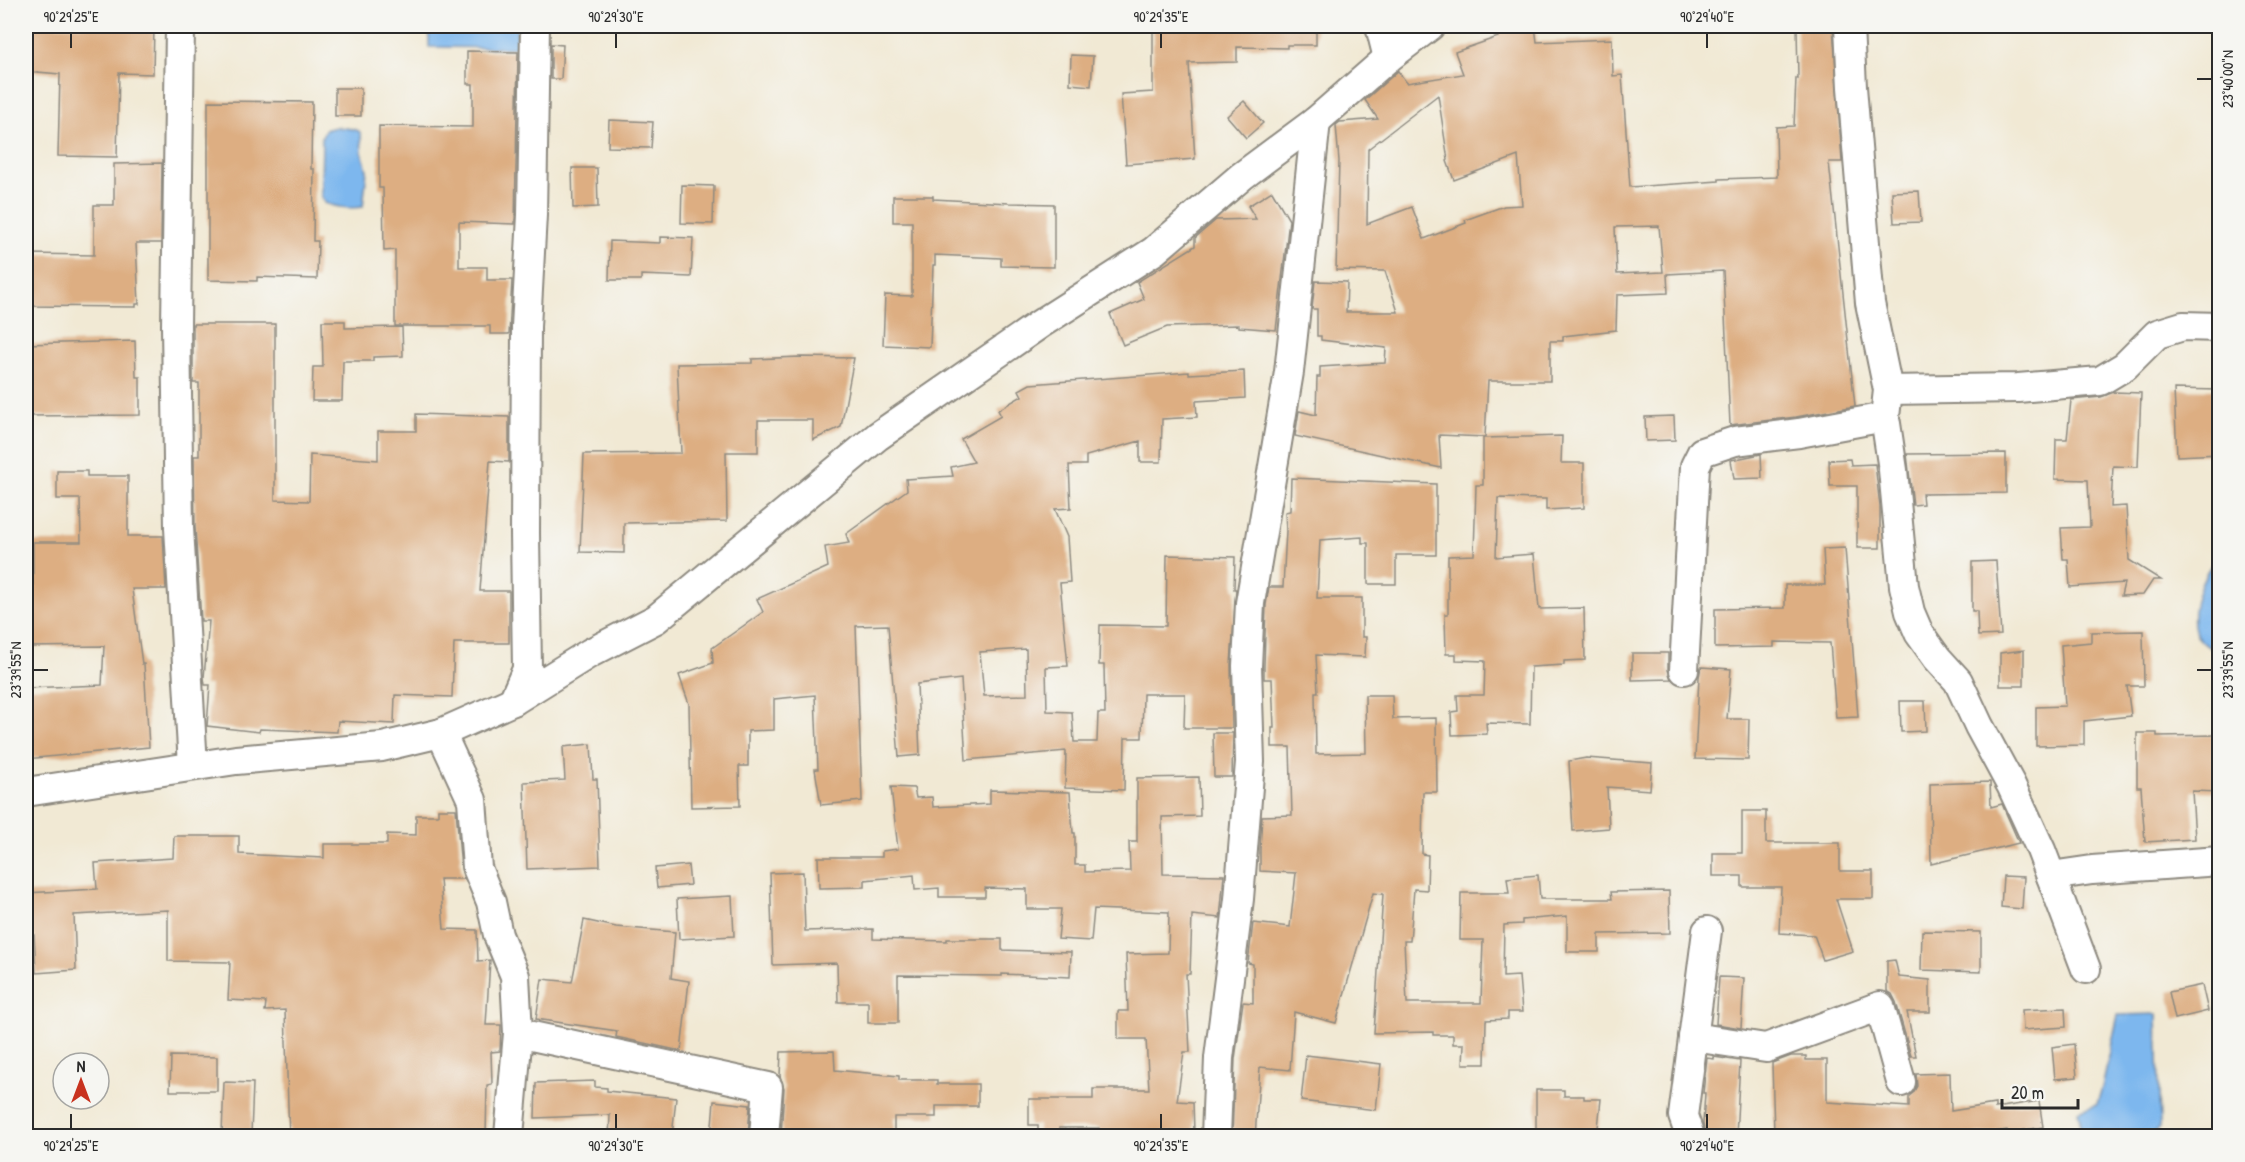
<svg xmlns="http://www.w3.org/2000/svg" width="2245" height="1162" viewBox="0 0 2245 1162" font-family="'Patrick Hand',sans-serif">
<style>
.water{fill:#7db7ee;stroke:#54718c;stroke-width:1.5}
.building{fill:#ddae82;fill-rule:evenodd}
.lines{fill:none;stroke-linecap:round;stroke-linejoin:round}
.street-casing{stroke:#8e8a80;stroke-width:32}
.street{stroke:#fff;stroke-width:28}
.ticks{fill:none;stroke:#2b2b2b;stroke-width:2}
.neatline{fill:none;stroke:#2b2b2b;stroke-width:2}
.ticks-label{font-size:15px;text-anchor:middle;fill:#2b2b2b}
</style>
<rect width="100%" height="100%" fill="#f6f6f2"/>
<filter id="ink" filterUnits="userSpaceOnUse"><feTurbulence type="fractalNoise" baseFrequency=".0167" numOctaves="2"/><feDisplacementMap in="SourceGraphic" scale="12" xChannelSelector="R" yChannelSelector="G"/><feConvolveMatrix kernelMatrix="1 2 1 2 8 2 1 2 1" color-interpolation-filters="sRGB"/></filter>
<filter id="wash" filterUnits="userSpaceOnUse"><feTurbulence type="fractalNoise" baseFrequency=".008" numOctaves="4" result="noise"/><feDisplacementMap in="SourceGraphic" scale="24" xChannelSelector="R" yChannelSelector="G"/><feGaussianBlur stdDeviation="1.35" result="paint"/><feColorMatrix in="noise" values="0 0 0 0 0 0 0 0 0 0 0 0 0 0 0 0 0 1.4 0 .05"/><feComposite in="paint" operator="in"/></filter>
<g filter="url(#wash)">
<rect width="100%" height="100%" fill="#f1e9d4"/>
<g class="water">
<path d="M 429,26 L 517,26 L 517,48 L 429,47 Z"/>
<path d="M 336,127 L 353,129 L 359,131 L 361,135 L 362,153 L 367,170 L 363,207 C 349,209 339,208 325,203 L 321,197 L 322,137 L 325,130 Z"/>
<path d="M 2219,557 L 2219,652 C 2211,649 2201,643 2197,635 C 2187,615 2202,570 2219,557 Z"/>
<path d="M 2157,1014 L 2160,1127 L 2151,1136 L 2083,1136 L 2078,1111 L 2097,1104 L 2103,1084 L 2118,1015 Z"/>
</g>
<g id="blocks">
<g class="building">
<path d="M 26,26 L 154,26 L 153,74 L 119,73 L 117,157 L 58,156 L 60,74 L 26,71 Z"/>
<path d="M 1153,26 L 1316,26 L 1316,45 L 1287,45 L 1287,48 L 1237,47 L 1237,62 L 1189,63 L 1195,159 L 1126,164 L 1121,94 L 1153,92 Z"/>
<path d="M 1496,26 L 1535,26 L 1537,42 L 1612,39 L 1613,76 L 1622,75 L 1630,187 L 1719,181 L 1719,179 L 1777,177 L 1776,127 L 1794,126 L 1796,78 L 1798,79 L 1797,26 L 1833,26 L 1842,162 L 1829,162 L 1855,406 L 1796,417 L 1730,425 L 1723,271 L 1667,274 L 1668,293 L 1617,295 L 1616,330 L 1563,336 L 1563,341 L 1550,341 L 1550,381 L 1488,381 L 1485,437 L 1439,435 L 1441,468 L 1295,436 L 1299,411 L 1316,415 L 1317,377 L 1320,377 L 1320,367 L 1385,363 L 1386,348 L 1321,340 L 1321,336 L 1317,336 L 1317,309 L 1312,309 L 1315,281 L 1347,282 L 1346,312 L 1398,312 L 1385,271 L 1336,270 L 1339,161 L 1336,125 L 1340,122 L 1378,119 L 1365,100 L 1398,71 L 1407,83 L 1463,74 L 1455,52 L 1498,37 ZM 1438,95 L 1448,160 L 1447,161 L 1454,180 L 1518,156 L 1522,205 L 1504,206 L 1465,220 L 1466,223 L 1424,239 L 1412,207 L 1367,224 L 1368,149 ZM 1659,226 L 1663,272 L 1617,274 L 1615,227 Z"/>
<path d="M 551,44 L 563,45 L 561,79 L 551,79 Z"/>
<path d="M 467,51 L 518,52 L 515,224 L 459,222 L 459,267 L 487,267 L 487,280 L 512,280 L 509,334 L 490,334 L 490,326 L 395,326 L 395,250 L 384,251 L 383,188 L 379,188 L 379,126 L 473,127 L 473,84 L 467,84 Z"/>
<path d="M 1071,55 L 1093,56 L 1091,86 L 1070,84 Z"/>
<rect x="335" y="88" width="26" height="28"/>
<path d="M 208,101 L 312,102 L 311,169 L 314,169 L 313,241 L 318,241 L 317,279 L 257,277 L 257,281 L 208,280 Z"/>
<path d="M 1244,101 L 1263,123 L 1246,138 L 1227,116 Z"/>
<path d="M 609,120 L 653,122 L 651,148 L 608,147 Z"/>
<path d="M 162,163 L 161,243 L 136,243 L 139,304 L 136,304 L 136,307 L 26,306 L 26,254 L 94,255 L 94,205 L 114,205 L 114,164 Z"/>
<path d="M 572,168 L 597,168 L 598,207 L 573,208 Z"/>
<path d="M 682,185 L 714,186 L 713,224 L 681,223 Z"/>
<path d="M 1272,191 L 1289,220 L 1276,330 L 1239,327 L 1239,325 L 1167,327 L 1123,345 L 1110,314 L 1144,299 L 1137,282 L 1195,246 L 1195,238 L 1216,220 L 1256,219 L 1248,206 Z"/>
<path d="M 1919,191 L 1921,222 L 1894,223 L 1892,192 Z"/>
<path d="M 893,196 L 933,196 L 933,199 L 1009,203 L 1054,204 L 1054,267 L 1001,266 L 1001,258 L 935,255 L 935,265 L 933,265 L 930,347 L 883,345 L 885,295 L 912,296 L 912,222 L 893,222 Z"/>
<path d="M 660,237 L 693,238 L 691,277 L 641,275 L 641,280 L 609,280 L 610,241 L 660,243 Z"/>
<path d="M 322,321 L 345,321 L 345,328 L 402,327 L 403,356 L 373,357 L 373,361 L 343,361 L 342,401 L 312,401 L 313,367 L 323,367 Z"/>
<path d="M 193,324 L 275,324 L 275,500 L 309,501 L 310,455 L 378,460 L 378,431 L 416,431 L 416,414 L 509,417 L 509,462 L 490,461 L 480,591 L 509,591 L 509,643 L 454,643 L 452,697 L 395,695 L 394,724 L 338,721 L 337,732 L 260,729 L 259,732 L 207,726 L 210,685 L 205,685 L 204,677 L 209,621 L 201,621 L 195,527 L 194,456 L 199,456 L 199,383 L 193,383 Z"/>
<path d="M 135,341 L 136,377 L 140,377 L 140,415 L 26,416 L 26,344 Z"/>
<path d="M 800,357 L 854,358 L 841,427 L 813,440 L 813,420 L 758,420 L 758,452 L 726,452 L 727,521 L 624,523 L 624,553 L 580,552 L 584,454 L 681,453 L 677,364 L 752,363 L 752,359 Z"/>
<path d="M 1244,371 L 1245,398 L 1196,401 L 1197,417 L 1162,419 L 1161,462 L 1140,462 L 1140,441 L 1086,456 L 1086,465 L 1069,465 L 1071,508 L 1055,509 L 1067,537 L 1070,582 L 1060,583 L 1068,666 L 1046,667 L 1047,711 L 1072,712 L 1074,742 L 1097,742 L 1098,713 L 1105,713 L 1104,665 L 1099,665 L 1100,625 L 1166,626 L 1167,555 L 1235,557 L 1234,589 L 1236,589 L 1231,665 L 1232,728 L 1184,728 L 1185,694 L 1143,694 L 1142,738 L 1125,738 L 1124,790 L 1065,788 L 1066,751 L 966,760 L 961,679 L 917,684 L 920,755 L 899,757 L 888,625 L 856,626 L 862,801 L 821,805 L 815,769 L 818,769 L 815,695 L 774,699 L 774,730 L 748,731 L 748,766 L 739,766 L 740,806 L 691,807 L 689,704 L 679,675 L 713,663 L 712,648 L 763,612 L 757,599 L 828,567 L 825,547 L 849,543 L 846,534 L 907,490 L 906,479 L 953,476 L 951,467 L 974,462 L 961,439 L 1001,416 L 998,410 L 1022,396 L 1019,390 L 1030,384 L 1189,372 L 1189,374 ZM 1026,649 L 1027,695 L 984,696 L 980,652 Z"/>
<path d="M 2174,389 L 2219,390 L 2217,423 L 2220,423 L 2220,454 L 2177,456 Z"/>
<path d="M 2114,392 L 2141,393 L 2138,467 L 2113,466 L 2111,507 L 2126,506 L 2129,560 L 2161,580 L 2153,580 L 2143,595 L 2121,596 L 2124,583 L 2070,587 L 2068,559 L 2063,559 L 2061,528 L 2090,527 L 2088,480 L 2055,479 L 2056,439 L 2067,439 L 2071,400 L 2101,397 Z"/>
<path d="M 1674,416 L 1675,440 L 1646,441 L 1645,417 Z"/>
<path d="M 1562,436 L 1561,463 L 1584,463 L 1584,508 L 1546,510 L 1546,499 L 1498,498 L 1496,557 L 1534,554 L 1539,609 L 1584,608 L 1585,660 L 1564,661 L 1564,665 L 1531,667 L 1530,724 L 1486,723 L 1487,734 L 1452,735 L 1451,712 L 1458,711 L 1457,695 L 1484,695 L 1485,661 L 1456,660 L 1456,654 L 1446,654 L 1445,614 L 1448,614 L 1448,556 L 1474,555 L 1476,485 L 1483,485 L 1483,438 Z"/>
<path d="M 2006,453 L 2006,493 L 1922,494 L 1923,504 L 1913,505 L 1907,454 Z"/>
<path d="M 1761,454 L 1762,478 L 1734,479 L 1731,460 Z"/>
<path d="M 1850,459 L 1851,465 L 1875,464 L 1880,507 L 1880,548 L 1857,548 L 1857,486 L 1830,486 L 1829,460 Z"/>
<path d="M 57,471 L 87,471 L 87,476 L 128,476 L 128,536 L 163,536 L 166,589 L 132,589 L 142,664 L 144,664 L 149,747 L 26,759 L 26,688 L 102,685 L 104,646 L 26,647 L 26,602 L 33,602 L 33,542 L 81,542 L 80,499 L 57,499 Z"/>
<path d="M 1291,478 L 1436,484 L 1436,555 L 1396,555 L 1396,584 L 1368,584 L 1368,543 L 1362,543 L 1362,537 L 1320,540 L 1317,598 L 1362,598 L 1362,637 L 1366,637 L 1365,657 L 1316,655 L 1318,692 L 1315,692 L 1316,754 L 1366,753 L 1365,695 L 1392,695 L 1393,719 L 1436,718 L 1437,792 L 1423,792 L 1422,854 L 1428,855 L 1427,890 L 1414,889 L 1410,941 L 1404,941 L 1407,1003 L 1481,1003 L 1483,940 L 1460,940 L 1461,893 L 1509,893 L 1507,878 L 1538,875 L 1540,899 L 1612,899 L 1611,892 L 1669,891 L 1670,933 L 1599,934 L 1599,952 L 1567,952 L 1567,916 L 1522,920 L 1522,924 L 1504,925 L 1503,977 L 1519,976 L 1522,1012 L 1508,1012 L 1508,1019 L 1486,1020 L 1485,1064 L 1463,1064 L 1464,1044 L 1453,1044 L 1453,1035 L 1433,1035 L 1433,1032 L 1374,1033 L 1383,894 L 1373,893 L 1336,1023 L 1294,1012 L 1290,1070 L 1260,1067 L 1255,1137 L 1232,1137 L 1235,1059 L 1243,1002 L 1253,1003 L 1253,964 L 1248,963 L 1253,923 L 1290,927 L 1296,873 L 1260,871 L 1260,849 L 1262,816 L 1292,815 L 1290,747 L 1272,747 L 1272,728 L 1274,728 L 1272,679 L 1264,679 L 1264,666 L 1266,605 L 1269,587 L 1283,587 L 1286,531 L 1285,512 L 1290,511 Z"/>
<path d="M 1845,548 L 1858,717 L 1836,718 L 1830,643 L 1774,642 L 1774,647 L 1715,648 L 1715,609 L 1785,608 L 1785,585 L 1825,585 L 1823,549 Z"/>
<path d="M 1996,561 L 2001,635 L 1978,636 L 1977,611 L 1972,611 L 1972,562 Z"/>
<path d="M 2143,631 L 2144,686 L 2127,686 L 2131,716 L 2084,721 L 2084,745 L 2036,746 L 2036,707 L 2065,706 L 2061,645 L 2091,642 L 2091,632 Z"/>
<path d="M 2024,650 L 2024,686 L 2000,686 L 2000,653 Z"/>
<path d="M 1632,653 L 1668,653 L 1668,670 L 1671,679 L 1632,680 Z"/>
<path d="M 1701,667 L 1731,669 L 1727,719 L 1749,719 L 1748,760 L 1695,759 L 1699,677 Z"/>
<path d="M 1900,701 L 1925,701 L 1926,731 L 1901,732 Z"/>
<path d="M 1213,733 L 1233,733 L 1232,777 L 1214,777 Z"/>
<path d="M 2137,733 L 2157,733 L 2157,736 L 2220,735 L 2220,792 L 2192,791 L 2195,839 L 2145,842 L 2141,787 L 2137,787 Z"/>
<path d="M 591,744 L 593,779 L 597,779 L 600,866 L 527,869 L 524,782 L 565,780 L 563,747 Z"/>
<path d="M 1586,758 L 1652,763 L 1650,790 L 1607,787 L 1609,828 L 1573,831 L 1569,761 Z"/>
<path d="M 1199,777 L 1200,816 L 1162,817 L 1163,874 L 1224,875 L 1220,918 L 1192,915 L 1190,974 L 1186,974 L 1190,1052 L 1184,1052 L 1177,1101 L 1193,1102 L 1194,1132 L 1120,1131 L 1120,1137 L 1099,1137 L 1099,1128 L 1059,1128 L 1059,1137 L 1038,1137 L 1038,1125 L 1029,1125 L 1029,1099 L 1093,1099 L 1093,1089 L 1149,1089 L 1146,1039 L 1118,1039 L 1118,1011 L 1128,1011 L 1126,954 L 1168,953 L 1169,912 L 1094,909 L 1091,941 L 1058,939 L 1061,909 L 1027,909 L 1027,889 L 985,888 L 985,897 L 939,897 L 939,888 L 915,890 L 914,875 L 865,880 L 865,887 L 819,888 L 818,857 L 882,857 L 882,851 L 898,849 L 891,787 L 914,788 L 916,798 L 932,797 L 933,807 L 990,804 L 990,790 L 1070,792 L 1073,833 L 1075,833 L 1075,865 L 1085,865 L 1085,872 L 1130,871 L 1129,842 L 1137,842 L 1137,778 Z"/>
<path d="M 1990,782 L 1991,807 L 2002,804 L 2019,843 L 1931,864 L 1930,784 Z"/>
<path d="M 438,809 L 456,809 L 461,869 L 464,879 L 440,879 L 444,929 L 477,930 L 478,961 L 490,960 L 486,1025 L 501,1025 L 500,1051 L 491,1052 L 492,1084 L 487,1085 L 486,1137 L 289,1137 L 285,1010 L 265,1011 L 266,1002 L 228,1000 L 230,962 L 168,961 L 168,910 L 74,915 L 76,970 L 36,973 L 34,935 L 26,935 L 26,893 L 97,889 L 95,863 L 173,858 L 174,836 L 239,836 L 239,854 L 324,858 L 324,844 L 387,844 L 387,834 L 416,835 L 416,815 L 438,815 Z"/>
<path d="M 1742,811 L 1766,811 L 1766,843 L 1840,843 L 1840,871 L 1873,871 L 1873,899 L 1836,899 L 1853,951 L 1823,960 L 1814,935 L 1779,933 L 1781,887 L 1742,887 L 1742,876 L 1713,876 L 1713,853 L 1742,853 Z"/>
<path d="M 688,865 L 690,885 L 657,888 L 655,868 Z"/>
<path d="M 803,872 L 805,931 L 873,929 L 873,939 L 947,941 L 947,939 L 1002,939 L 1002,950 L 1071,952 L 1070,977 L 1002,974 L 1002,976 L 898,975 L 898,1023 L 868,1023 L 868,1002 L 838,1002 L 837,963 L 773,965 L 770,873 Z"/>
<path d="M 2003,876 L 2024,877 L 2022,909 L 2001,907 Z"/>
<path d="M 732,896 L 734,936 L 679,939 L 677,899 Z"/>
<path d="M 584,920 L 616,927 L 675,932 L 671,978 L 689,981 L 681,1051 L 616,1037 L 617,1031 L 536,1019 L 542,979 L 572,982 Z"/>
<path d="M 1922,931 L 1981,932 L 1981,972 L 1921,970 Z"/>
<path d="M 1895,960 L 1899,977 L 1930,980 L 1930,1012 L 1907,1012 L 1916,1056 L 1911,1056 L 1896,1002 L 1892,994 L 1887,991 L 1887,961 Z"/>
<path d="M 1719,977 L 1744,978 L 1741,1028 L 1716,1024 Z"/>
<path d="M 2202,985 L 2208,1011 L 2175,1019 L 2169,992 Z"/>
<path d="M 2065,1008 L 2066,1027 L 2023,1030 L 2022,1010 Z"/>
<path d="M 2074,1044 L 2077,1077 L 2055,1079 L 2052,1047 Z"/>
<path d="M 834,1051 L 835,1070 L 899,1076 L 899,1080 L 937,1080 L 937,1084 L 978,1084 L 978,1106 L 936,1106 L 936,1117 L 894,1117 L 894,1133 L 865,1133 L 865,1137 L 781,1137 L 784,1088 L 780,1076 L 781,1052 Z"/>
<path d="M 1306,1055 L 1381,1064 L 1376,1110 L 1301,1101 Z"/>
<path d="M 171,1056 L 217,1057 L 217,1091 L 170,1091 Z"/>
<path d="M 1791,1056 L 1806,1056 L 1806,1060 L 1827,1060 L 1827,1102 L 1909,1107 L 1909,1096 L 1913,1093 L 1917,1086 L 1916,1074 L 1950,1073 L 1951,1111 L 1995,1104 L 1995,1108 L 2039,1101 L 2043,1127 L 2008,1133 L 2007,1130 L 1961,1137 L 1818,1137 L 1818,1135 L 1774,1134 L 1772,1063 Z"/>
<path d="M 1714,1057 L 1740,1061 L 1736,1137 L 1706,1137 L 1703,1124 L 1705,1093 L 1703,1093 L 1707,1058 L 1714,1059 Z"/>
<path d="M 595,1081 L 595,1087 L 607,1088 L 607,1091 L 676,1098 L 672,1137 L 609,1137 L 610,1115 L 535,1118 L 536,1083 Z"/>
<path d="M 224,1082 L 253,1083 L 251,1135 L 222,1134 Z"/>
<path d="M 1536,1090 L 1564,1090 L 1564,1096 L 1584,1096 L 1584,1099 L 1601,1099 L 1597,1137 L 1536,1137 Z"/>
<path d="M 714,1101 L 750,1105 L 748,1137 L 711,1137 Z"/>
</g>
</g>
</g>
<g filter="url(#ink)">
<use href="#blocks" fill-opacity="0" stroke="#8e8a80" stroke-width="1.5"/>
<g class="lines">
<defs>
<g id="street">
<path d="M 180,26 L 176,326 L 179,528 L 193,766"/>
<path d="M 1380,26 L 1388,58"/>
<path d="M 1849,26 L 1852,87 L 1870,303 L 1888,390 L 1885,417 L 1893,470 L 1904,586 L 1910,612 L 1919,633 L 1937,658 L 1958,681 L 1979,726 L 2011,785 L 2041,850 L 2086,969"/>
<path d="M 1888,390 L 2018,388 L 2100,381 L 2125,366 L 2157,334 L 2183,326 L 2220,327"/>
<path d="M 1684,670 L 1695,466 L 1702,452 L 1735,441 L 1799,433 L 1885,417"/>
<path d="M 513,701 L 527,669 L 525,534 L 526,327 L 532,215 L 535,26"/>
<path d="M 441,733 L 472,800 L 477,868 L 491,902 L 498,935 L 515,976 L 518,1033 L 509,1136"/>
<path d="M 26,792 L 236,760 L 382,747 L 441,733 L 513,701 L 590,653 L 656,619 L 878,436 L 1040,324 L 1154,251 L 1242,176 L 1316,121 L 1388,58 L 1430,26"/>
<path d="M 2051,876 L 2092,870 L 2220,861"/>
<path d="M 518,1033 L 768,1087 L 764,1136"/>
<path d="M 1693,1037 L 1766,1048 L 1880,1006 L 1901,1082"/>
<path d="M 1216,1136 L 1219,1058 L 1239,899 L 1250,762 L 1247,666 L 1250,603 L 1289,372 L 1316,121"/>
<path d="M 1690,1136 L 1683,1116 L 1707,931"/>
</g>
</defs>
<use href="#street" class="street-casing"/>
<use href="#street" class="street"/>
</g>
</g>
<path class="ticks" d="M 71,33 L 71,48M 616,33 L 616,48M 1161,33 L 1161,48M 1707,33 L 1707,48M 2197,79 L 2212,79M 33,670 L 48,670M 2197,670 L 2212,670M 71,1114 L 71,1129M 616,1114 L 616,1129M 1161,1114 L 1161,1129M 1707,1114 L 1707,1129"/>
<rect width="2245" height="1162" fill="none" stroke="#f6f6f2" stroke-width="66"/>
<g transform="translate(81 1081)"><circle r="28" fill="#f6f6f2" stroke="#a5a5a2" stroke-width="1.5"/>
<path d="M0-4.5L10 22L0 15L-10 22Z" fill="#c8321e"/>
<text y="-9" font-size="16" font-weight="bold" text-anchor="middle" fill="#2b2b2b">N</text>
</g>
<path d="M2002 1099v9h76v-9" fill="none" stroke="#2b2b2b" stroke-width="3"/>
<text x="2011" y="1099" font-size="18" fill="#2b2b2b" stroke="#f6f6f2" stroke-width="4.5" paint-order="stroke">20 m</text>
<rect x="33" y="33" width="2179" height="1096" class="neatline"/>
<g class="ticks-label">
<text x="71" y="22">90°29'25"E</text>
<text x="616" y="22">90°29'30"E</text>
<text x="1161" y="22">90°29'35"E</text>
<text x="1707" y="22">90°29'40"E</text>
<text transform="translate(2228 79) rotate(-90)" y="5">23°40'00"N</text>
<text transform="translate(16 670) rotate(-90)" y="5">23°39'55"N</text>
<text transform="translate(2228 670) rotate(-90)" y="5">23°39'55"N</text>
<text x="71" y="1151">90°29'25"E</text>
<text x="616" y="1151">90°29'30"E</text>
<text x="1161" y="1151">90°29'35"E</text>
<text x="1707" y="1151">90°29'40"E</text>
</g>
</svg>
